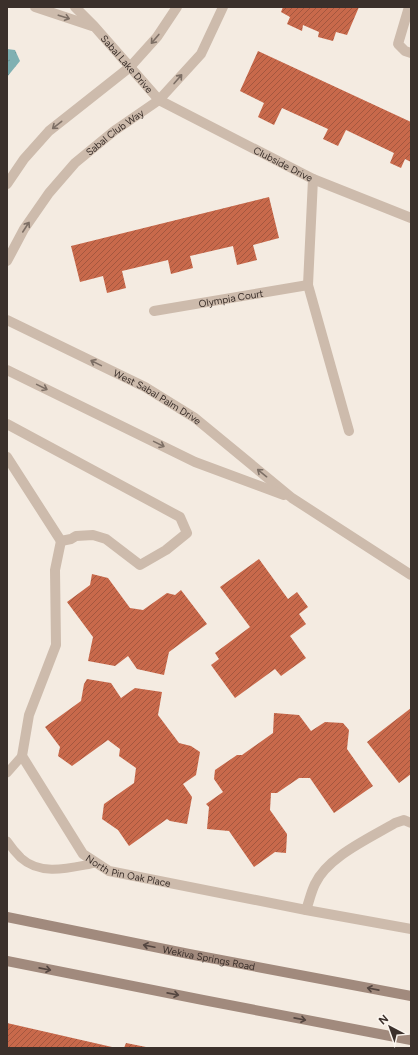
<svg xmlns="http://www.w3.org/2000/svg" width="418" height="1055" viewBox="0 0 418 1055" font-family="Figtree,sans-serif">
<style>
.water{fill:url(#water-ripples)}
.building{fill:url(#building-hatch)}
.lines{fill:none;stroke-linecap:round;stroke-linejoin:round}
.service{stroke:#cdbbac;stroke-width:9}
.minor{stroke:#cdbbac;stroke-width:10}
.tertiary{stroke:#cdbbac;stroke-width:10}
.secondary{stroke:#a18a7d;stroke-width:10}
.oneway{stroke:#7d6f65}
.oneway2{stroke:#544640}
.labels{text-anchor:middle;stroke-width:4;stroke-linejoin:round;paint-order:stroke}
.street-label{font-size:10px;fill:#3b302b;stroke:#fbf5ee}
</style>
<defs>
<pattern id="water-ripples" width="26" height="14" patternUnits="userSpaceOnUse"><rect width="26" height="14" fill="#7fb0b2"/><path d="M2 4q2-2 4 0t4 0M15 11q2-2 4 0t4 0" fill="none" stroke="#699091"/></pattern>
<pattern id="building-hatch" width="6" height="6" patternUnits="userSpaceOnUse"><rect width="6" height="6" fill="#c8694b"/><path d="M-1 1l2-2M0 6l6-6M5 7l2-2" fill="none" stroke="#a4573f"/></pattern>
</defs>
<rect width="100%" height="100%" fill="#f4ebe1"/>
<path class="water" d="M 7,49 L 15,50 L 20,61 L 7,77 Z"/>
<g class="building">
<path d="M 283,7 L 359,7 L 347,35 L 336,32 L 333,41 L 318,37 L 319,32 L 303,25 L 302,31 L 287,24 L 290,17 L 281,12 Z"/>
<path d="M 258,51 L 411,122 L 411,162 L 405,159 L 401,168 L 390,163 L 394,153 L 346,130 L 338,146 L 323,139 L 328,129 L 282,108 L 274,125 L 258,117 L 264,103 L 240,91 Z"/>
<path d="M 269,197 L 279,238 L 253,245 L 257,260 L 237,265 L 233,246 L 190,256 L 193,268 L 171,274 L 168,260 L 122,271 L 126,288 L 107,293 L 103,276 L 80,282 L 71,246 Z"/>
<path d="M 259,559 L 288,599 L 297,592 L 308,607 L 299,614 L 306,624 L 290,636 L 306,658 L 281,676 L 275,669 L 235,698 L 211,665 L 219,659 L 215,653 L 250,627 L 220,587 Z"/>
<path d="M 92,574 L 108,578 L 130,608 L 143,610 L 167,593 L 175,595 L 181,590 L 207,624 L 169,652 L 164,675 L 137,669 L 128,656 L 115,666 L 88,661 L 93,637 L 67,602 L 90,585 Z"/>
<path d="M 87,679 L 111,683 L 121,698 L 135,688 L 162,692 L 158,715 L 179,743 L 191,746 L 200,752 L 196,775 L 183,784 L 192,797 L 187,824 L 170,821 L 167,819 L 129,846 L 118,830 L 102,819 L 104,804 L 134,783 L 136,768 L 119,756 L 120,749 L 108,740 L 72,766 L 58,756 L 60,747 L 45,727 L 81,701 L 84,684 Z"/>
<path d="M 411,708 L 411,774 L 399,783 L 367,742 Z"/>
<path d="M 274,713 L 299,715 L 311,731 L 325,722 L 343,723 L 349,730 L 347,749 L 373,786 L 334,813 L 310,778 L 299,778 L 277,793 L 271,793 L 270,810 L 287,834 L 286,853 L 275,852 L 254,867 L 229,831 L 207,829 L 209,807 L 206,804 L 223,792 L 214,779 L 215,770 L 237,755 L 242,755 L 273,733 Z"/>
<path d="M 7,1023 L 112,1047 L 112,1048 L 7,1048 Z"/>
<path d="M 126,1043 L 146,1047 L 146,1048 L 124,1048 Z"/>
</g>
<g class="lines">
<g class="service">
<path d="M 7,773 L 22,756"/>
<path d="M 7,841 C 11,847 16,853 21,858 C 42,877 72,867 96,863"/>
</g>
<g class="minor">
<path d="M 35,7 L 92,26"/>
<path id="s1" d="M 75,7 L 94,26 L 159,100 L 313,179 L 411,218"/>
<path d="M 409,7 L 398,44 L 405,51 L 411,53"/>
<path d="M 313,179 L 308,285 L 349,431"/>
<path d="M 7,184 L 24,159 L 49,131 L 130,67 L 157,37 L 177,7"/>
<path id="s2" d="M 7,261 L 24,229 L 49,193 L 75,163 L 114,131 L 159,100 L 201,54 L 223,7"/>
<path id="s3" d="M 154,311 L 308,285"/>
<path d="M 7,424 L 180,517 L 187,533 L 166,550 L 140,565 L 106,539 L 93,535 L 76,536 L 71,539 L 61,541"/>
<path d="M 7,457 L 61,541"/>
<path id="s4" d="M 61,541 L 55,570 L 56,645 L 29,715 L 22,756 L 83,854 L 109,871 L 306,910 L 411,929"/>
<path d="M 306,910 C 309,902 311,892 315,884 C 327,857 370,838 395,823 L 404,820 L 411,823"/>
</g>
<g class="tertiary">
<path id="s5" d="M 7,320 L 145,387 L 195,418 L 292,498 L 411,575"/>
<path d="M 7,370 L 195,462 L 284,495"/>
</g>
<g class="secondary">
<path id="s6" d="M 7,917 L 189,954 L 411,996"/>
<path d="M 7,961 L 203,1000 L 411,1040"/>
</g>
</g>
<defs><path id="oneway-shaft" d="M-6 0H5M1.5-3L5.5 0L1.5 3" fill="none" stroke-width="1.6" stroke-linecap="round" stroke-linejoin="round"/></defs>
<g class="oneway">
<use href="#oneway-shaft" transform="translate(64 17) rotate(18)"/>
<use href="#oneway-shaft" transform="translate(155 39) rotate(130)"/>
<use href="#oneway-shaft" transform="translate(178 79) rotate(-49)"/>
<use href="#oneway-shaft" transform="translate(57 125) rotate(142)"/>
<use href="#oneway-shaft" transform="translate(26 227) rotate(-57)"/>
<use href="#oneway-shaft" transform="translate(96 363) rotate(-154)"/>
<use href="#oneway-shaft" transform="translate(42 387) rotate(26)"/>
<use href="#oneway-shaft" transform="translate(159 444) rotate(26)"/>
<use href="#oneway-shaft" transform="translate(262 473) rotate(-141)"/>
</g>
<g class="oneway2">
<use href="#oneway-shaft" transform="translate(149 946) rotate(-168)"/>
<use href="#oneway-shaft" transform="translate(45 969) rotate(11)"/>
<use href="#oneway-shaft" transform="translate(373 989) rotate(-169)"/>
<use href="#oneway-shaft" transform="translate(173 994) rotate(11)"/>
<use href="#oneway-shaft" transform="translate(300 1019) rotate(11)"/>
</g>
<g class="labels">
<g class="street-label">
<text dy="4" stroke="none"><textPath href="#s1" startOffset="77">Sabal Lake Drive</textPath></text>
<text dy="4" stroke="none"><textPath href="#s2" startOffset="170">Sabal Club Way</textPath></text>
<text dy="4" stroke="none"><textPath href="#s1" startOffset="265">Clubside Drive</textPath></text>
<text dy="4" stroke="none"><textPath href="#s3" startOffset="78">Olympia Court</textPath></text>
<text dy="4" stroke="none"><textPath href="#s5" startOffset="169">West Sabal Palm Drive</textPath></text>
<text dy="4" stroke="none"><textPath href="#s4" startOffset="386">North Pin Oak Place</textPath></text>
<text dy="4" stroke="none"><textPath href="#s6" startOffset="206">Wekiva Springs Road</textPath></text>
</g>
</g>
<rect width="418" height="1055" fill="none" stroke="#3b302b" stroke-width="16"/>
<g transform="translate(390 1027) rotate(319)" stroke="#fbf5ee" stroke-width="3" paint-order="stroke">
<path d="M0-3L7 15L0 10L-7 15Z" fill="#3b302b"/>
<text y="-6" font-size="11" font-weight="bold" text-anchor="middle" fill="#3b302b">N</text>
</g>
</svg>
